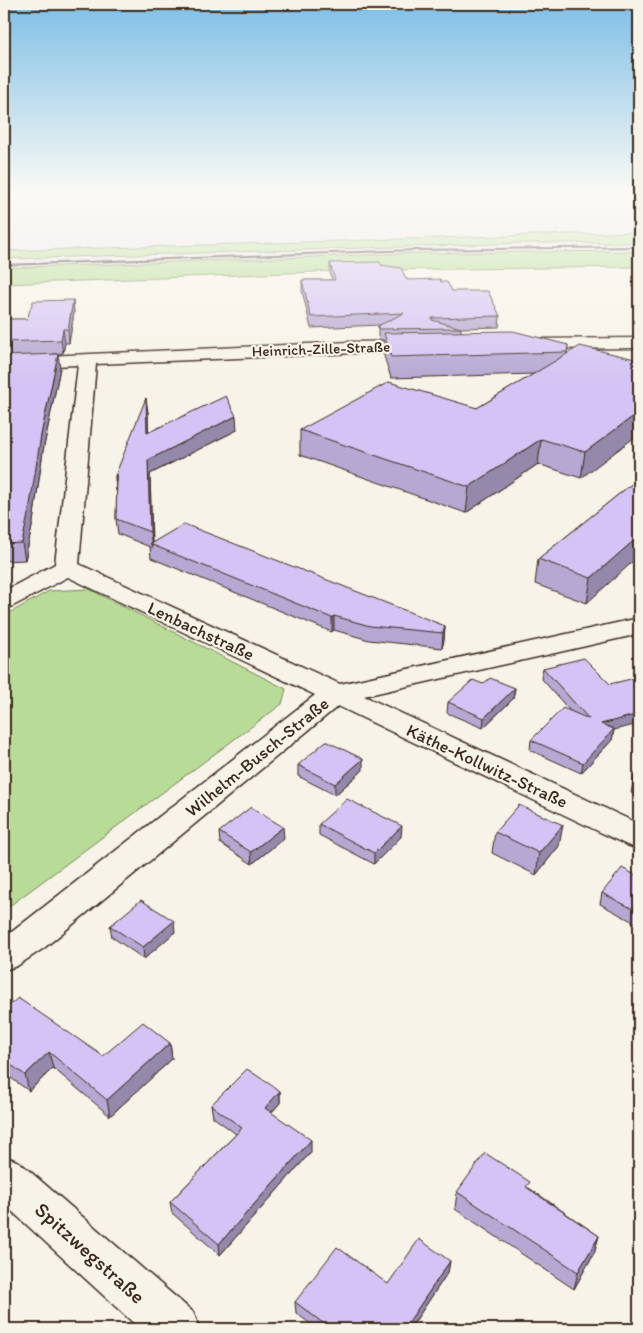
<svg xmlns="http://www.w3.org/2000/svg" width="643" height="1333" viewBox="0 0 643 1333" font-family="Itim,sans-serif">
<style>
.built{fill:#ece5ec}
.green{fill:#b8dc97;stroke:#7a835a}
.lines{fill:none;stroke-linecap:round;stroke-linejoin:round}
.minor-casing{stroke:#3b2a1e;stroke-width:3}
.minor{fill:#f7f3e8;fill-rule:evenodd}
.rail{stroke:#3b2a1e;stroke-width:2}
.wall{fill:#b6a8d2;stroke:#3b2a1e}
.shaded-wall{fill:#9488ab;stroke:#3b2a1e}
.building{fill:#d4c3f4;stroke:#3b2a1e}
.labels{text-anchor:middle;stroke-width:4.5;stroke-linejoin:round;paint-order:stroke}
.far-street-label{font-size:15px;fill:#3b2a1e;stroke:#f7f3e8}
.street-label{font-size:18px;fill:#3b2a1e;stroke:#f7f3e8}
.near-street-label{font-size:21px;fill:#3b2a1e;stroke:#f7f3e8}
</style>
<rect width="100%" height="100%" fill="#f7f3e8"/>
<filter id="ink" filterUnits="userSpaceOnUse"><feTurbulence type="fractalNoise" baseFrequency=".02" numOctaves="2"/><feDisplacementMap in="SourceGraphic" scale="10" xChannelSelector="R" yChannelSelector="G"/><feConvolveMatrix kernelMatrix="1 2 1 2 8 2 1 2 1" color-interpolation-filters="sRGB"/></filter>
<g filter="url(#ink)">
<g class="built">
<path d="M 4,193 L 639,193 L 639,232 L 4,251 Z"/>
<path d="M 528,243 L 639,243 L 639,251 L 420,253 L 4,268 L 4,260 Z"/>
</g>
<g class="green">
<path d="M 639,232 L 639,243 L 528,243 L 4,259 L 4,251 Z"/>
<path d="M 639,251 L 639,267 L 365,270 L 4,284 L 4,268 L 420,253 Z"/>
<path d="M 89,589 L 286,689 L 282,704 L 4,910 L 4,616 L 49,591 Z"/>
</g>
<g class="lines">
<defs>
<g id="minor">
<path d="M 639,338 L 639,348 L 527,349 L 521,348 L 518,344 L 521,340 L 527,339 Z"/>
<path d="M 422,341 L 428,342 L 431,346 L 428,350 L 96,364 L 79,564 L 340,684 L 639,618 L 639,634 L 364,696 L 639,824 L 639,849 L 627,845 L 338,706 L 44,948 L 17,966 L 4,970 L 4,938 L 315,695 L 68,577 L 13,606 L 4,609 L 4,591 L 55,564 L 78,365 L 4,368 L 4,358 L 350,342 Z"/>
<path d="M 4,1156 L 19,1162 L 193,1312 L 200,1329 L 140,1329 L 4,1204 Z"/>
</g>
</defs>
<use href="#minor" class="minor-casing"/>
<use href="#minor" class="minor"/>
<path class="rail" d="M 4,265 L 416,250 L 639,247"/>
</g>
<g class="wall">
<path d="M 330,263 L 381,265 L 407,280 L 441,282 L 452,291 L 500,316 L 499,327 L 461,328 L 461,332 L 568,345 L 567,354 L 639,360 L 581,478 L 538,464 L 466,513 L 300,455 L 300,430 L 477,408 L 534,374 L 391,378 L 383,353 L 384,340 L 379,340 L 378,336 L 378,326 L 380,325 L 311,328 L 302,291 L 302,280 L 332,280 L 330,273 Z"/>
<path d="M 73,300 L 74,313 L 69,343 L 65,343 L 63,353 L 53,354 L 60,368 L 43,451 L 33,522 L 25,560 L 4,561 L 4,319 L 27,319 Z"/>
<path d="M 148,412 L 148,433 L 237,430 L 150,474 L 152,543 L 445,626 L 444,640 L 442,648 L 369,640 L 334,630 L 332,632 L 151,558 L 150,547 L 118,534 L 116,519 L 117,490 L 116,491 L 115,476 Z"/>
<path d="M 639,478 L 587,603 L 535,584 L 538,559 Z"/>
<path d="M 639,638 L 639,654 L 634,649 L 636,639 Z"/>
<path d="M 543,668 L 610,684 L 614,730 L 612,740 L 581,773 L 530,750 L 531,740 L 571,712 L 541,678 Z"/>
<path d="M 483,684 L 515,688 L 513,699 L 483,728 L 447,713 L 448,702 Z"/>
<path d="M 298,765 L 363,770 L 335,795 L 298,776 Z"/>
<path d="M 639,768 L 639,796 L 631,793 L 635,772 Z"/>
<path d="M 319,824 L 401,837 L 374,864 L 319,835 Z"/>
<path d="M 219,832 L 284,838 L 252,864 L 220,843 Z"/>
<path d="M 495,832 L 559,846 L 536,875 L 492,853 Z"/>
<path d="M 639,877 L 639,925 L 600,904 L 602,893 Z"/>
<path d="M 110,926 L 175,932 L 144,959 L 112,937 Z"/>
<path d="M 4,1010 L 103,1056 L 170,1043 L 172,1059 L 110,1116 L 53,1068 L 29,1091 L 4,1073 Z"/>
<path d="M 280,1091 L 280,1103 L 271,1113 L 311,1152 L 220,1255 L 172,1213 L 170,1202 L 236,1134 L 213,1117 L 211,1105 Z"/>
<path d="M 529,1188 L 599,1236 L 594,1253 L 574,1289 L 455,1209 L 457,1192 Z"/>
<path d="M 450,1261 L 448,1272 L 410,1329 L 317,1329 L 296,1313 L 295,1302 L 388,1284 Z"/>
</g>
<g class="shaded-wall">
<path d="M 73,300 L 74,313 L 69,343 L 68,329 Z"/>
<path d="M 63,329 L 65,343 L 63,353 L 61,340 Z"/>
<path d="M 58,354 L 60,368 L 43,451 L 33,522 L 25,560 L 22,543 L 41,435 Z"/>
<path d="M 146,398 L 148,412 L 149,447 L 147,433 Z"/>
<path d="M 639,412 L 639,434 L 581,478 L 585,452 Z"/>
<path d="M 236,416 L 237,430 L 150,474 L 152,548 L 150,532 L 148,460 Z"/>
<path d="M 541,439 L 538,464 L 466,513 L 469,487 Z"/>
<path d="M 117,475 L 119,489 L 116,491 L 115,476 Z"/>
<path d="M 639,536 L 639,556 L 587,603 L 591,578 Z"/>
<path d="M 334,616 L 334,630 L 332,632 L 332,618 Z"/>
<path d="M 445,626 L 444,640 L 442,648 L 443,633 Z"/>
<path d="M 515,688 L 513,699 L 483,728 L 484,718 Z"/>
<path d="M 639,714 L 639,724 L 614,730 L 612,740 L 581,773 L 583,763 L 601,724 Z"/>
<path d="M 363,759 L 363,770 L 335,795 L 335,784 Z"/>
<path d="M 563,825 L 559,846 L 536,875 L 539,853 Z"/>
<path d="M 402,826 L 401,837 L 374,864 L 374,853 Z"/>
<path d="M 283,827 L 284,838 L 252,864 L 251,852 Z"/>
<path d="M 174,921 L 175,932 L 144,959 L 143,947 Z"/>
<path d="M 170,1043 L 172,1059 L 110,1116 L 107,1100 Z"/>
<path d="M 49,1052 L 53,1068 L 29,1091 L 25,1075 Z"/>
<path d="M 280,1091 L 280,1103 L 265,1119 L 265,1108 Z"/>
<path d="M 311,1140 L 311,1152 L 220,1255 L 219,1244 Z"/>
<path d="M 599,1236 L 594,1253 L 574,1289 L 578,1272 Z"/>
<path d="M 450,1261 L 448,1272 L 410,1329 L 404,1329 Z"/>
</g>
<g class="building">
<path d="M 380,262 L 381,265 L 401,268 L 407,280 L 440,279 L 441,282 L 447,282 L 452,291 L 488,291 L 500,316 L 432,318 L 432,320 L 461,328 L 379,329 L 378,326 L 404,313 L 311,317 L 302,280 L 335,280 L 330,263 Z"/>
<path d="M 73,300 L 68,329 L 63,329 L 61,340 L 4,342 L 4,319 L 27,319 L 33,301 Z"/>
<path d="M 513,331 L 568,345 L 567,352 L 391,357 L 384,333 Z"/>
<path d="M 580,346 L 639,360 L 639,412 L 585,452 L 541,439 L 469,487 L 300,430 L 389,382 L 477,408 Z"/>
<path d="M 58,354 L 41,435 L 30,505 L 22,543 L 4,544 L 4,356 Z"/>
<path d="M 226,396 L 236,416 L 148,460 L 150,532 L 116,519 L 117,475 L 115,476 L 146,398 L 147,433 Z"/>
<path d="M 639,478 L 639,536 L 591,578 L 538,559 Z"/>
<path d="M 184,524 L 445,626 L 443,633 L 370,626 L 334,616 L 332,618 L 150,544 Z"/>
<path d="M 584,658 L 610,684 L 639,677 L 639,714 L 601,724 L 614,729 L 583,763 L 531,740 L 563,708 L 589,719 L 543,668 Z"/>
<path d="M 490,678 L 515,688 L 484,718 L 448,702 L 473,680 L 483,684 Z"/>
<path d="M 326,741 L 363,759 L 335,784 L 298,765 Z"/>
<path d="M 639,768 L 639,773 L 635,772 Z"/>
<path d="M 347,799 L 402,826 L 374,853 L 319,824 Z"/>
<path d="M 519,805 L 563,825 L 539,853 L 495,832 Z"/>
<path d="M 251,807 L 283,827 L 251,852 L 219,832 Z"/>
<path d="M 622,868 L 639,877 L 639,912 L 602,893 Z"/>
<path d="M 141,900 L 174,921 L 143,947 L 110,926 Z"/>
<path d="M 18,998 L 103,1056 L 143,1022 L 170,1043 L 107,1100 L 49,1052 L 25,1075 L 4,1060 L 4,1010 Z"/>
<path d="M 247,1069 L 280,1091 L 265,1108 L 311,1140 L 219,1244 L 170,1202 L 242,1128 L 211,1105 Z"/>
<path d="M 485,1153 L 530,1182 L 526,1187 L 599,1236 L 578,1272 L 457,1192 Z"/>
<path d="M 419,1239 L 450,1261 L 404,1329 L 331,1329 L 295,1302 L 337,1247 L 388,1284 Z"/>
<path d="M 560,1325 L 567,1329 L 557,1329 Z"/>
</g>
</g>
<linearGradient id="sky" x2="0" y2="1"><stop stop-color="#7fbee6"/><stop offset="0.51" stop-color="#fbfaf5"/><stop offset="1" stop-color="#fbfaf5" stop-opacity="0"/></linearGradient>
<rect width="643" height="380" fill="url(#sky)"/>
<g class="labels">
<g class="far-street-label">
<text transform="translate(321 349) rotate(-2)" y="5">Heinrich-Zille-Straße</text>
</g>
<g class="street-label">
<text transform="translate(201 631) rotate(25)" y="6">Lenbachstraße</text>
<text transform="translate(257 757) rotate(-39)" y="6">Wilhelm-Busch-Straße</text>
<text transform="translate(487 766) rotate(25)" y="6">Käthe-Kollwitz-Straße</text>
</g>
<g class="near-street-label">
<text transform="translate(90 1253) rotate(42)" y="7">Spitzwegstraße</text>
</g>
</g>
<rect width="643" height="1333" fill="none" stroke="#f7f3e8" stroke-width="20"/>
<rect x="10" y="10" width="623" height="1313" fill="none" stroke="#3b2a1e" stroke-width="2" filter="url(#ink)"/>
</svg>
